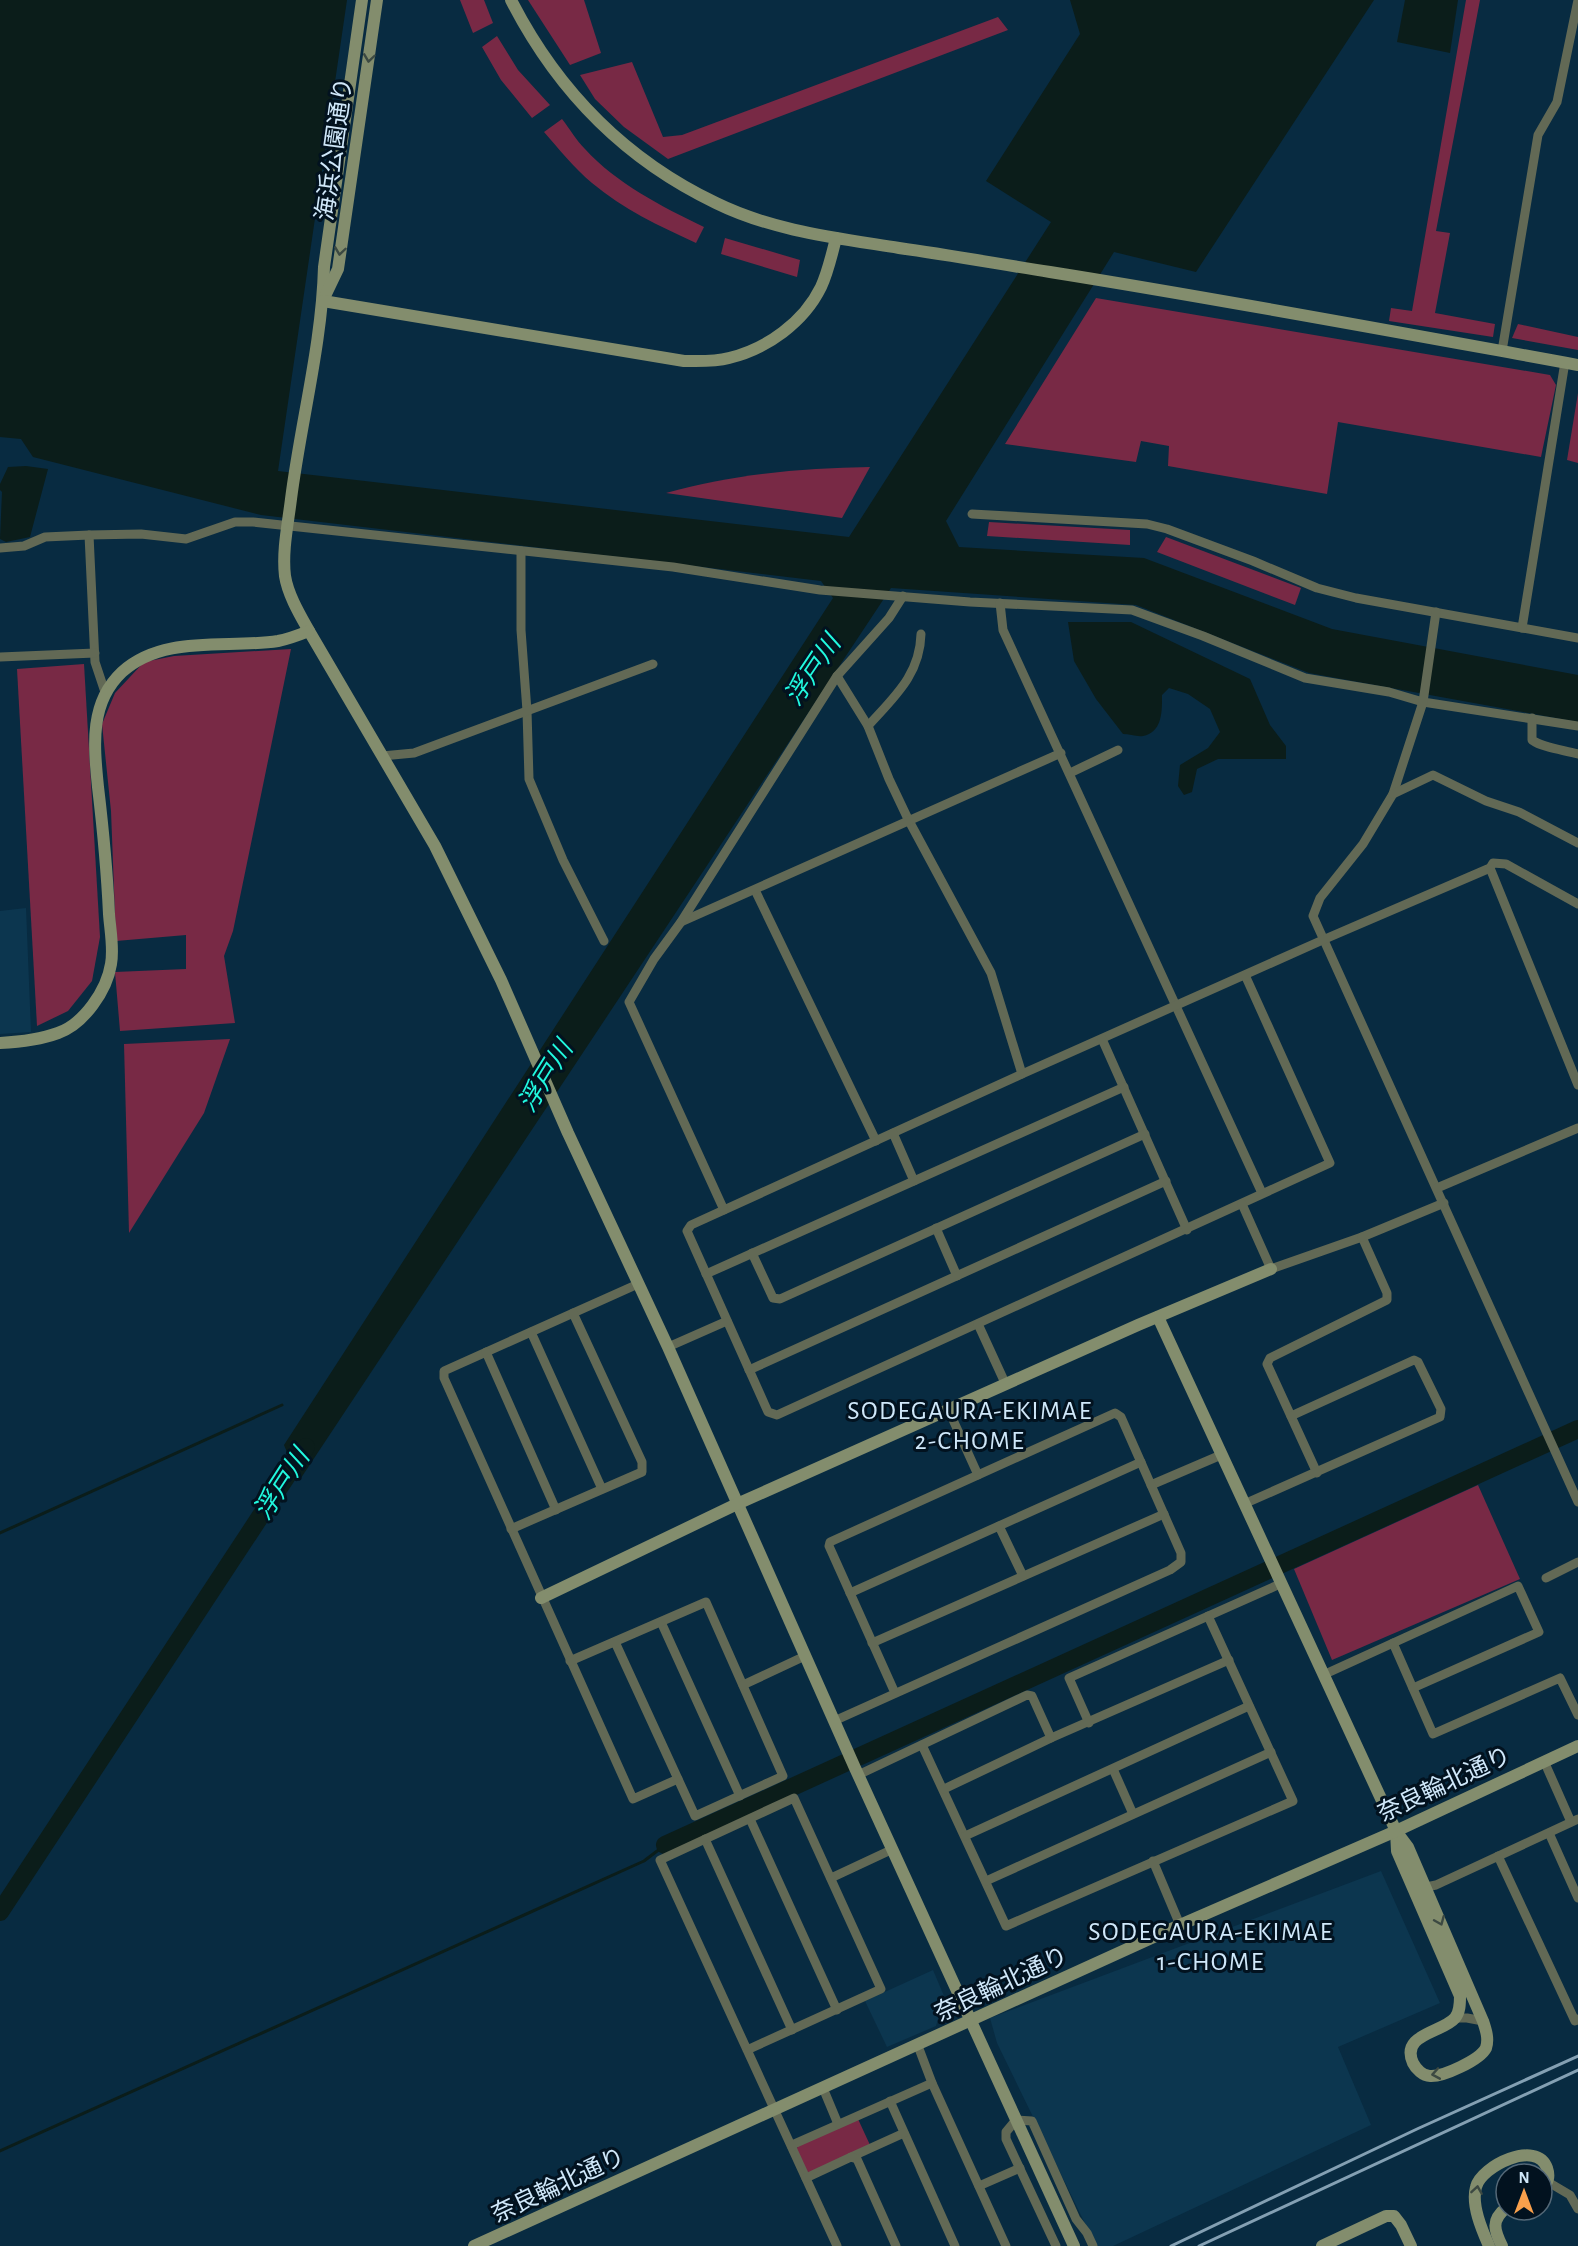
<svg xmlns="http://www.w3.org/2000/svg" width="1578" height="2246" viewBox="0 0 1578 2246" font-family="'Alegreya Sans','Noto Sans JP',sans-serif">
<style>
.built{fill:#0c364f}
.green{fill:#782945}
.water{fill:#0b1d1a}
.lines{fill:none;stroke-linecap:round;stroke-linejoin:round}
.stream{stroke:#0b1d1a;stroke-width:3}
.river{stroke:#0b1d1a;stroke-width:18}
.street{stroke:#626955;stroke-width:9}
.secondary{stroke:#838d6d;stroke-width:12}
.rail{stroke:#84a0b3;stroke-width:3}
.oneway{stroke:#3c4942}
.labels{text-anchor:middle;stroke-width:6;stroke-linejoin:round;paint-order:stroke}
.street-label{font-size:24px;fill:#d0e8fa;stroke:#02121f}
.water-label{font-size:26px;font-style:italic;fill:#21f9df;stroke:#02121f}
.neighbourhood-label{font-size:26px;letter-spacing:1.5px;fill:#d0e8fa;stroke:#02121f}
</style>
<rect width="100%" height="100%" fill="#082b41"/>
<g class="built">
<path d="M 26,908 L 31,1032 L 0,1034 L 0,911 Z"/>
<path d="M 1381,1871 L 1440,2003 L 1338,2047 L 1371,2125 L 1113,2246 L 1096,2246 L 997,2043 L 990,2018 Z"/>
<path d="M 933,1970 L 944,1996 L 936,2026 L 887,2047 L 865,2001 Z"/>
</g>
<g class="green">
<path d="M 460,0 L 484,0 L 493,23 L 473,33 Z"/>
<path d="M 528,0 L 584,0 L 601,53 L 570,65 Z"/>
<path d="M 1466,0 L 1480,0 L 1436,231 L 1450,233 L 1435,313 L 1495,324 L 1493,337 L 1389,321 L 1391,308 L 1412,311 Z"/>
<path d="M 998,17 L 1008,30 L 668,159 L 624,127 L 595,99 L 580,75 L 632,62 L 663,137 L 682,135 Z"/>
<path d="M 497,36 L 518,70 L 550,105 L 532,118 L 501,80 L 482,47 Z"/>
<path d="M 562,119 C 570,129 576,140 585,149 C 617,184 661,206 704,227 L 696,243 C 659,226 623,209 592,183 C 574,168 559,149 544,132 Z"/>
<path d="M 725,238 L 800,260 L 797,277 L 721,254 Z"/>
<path d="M 1096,298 L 1550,375 L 1556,385 L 1541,457 L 1338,422 L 1327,494 L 1168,466 L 1169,446 L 1141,441 L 1136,462 L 1005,444 Z"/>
<path d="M 1518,324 L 1578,337 L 1578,350 L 1512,338 Z"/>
<path d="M 1578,393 L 1578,463 L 1567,460 Z"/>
<path d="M 870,467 L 842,518 L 666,493 C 733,474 801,468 870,467 Z"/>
<path d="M 989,522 L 1130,530 L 1130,545 L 987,536 Z"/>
<path d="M 1166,537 L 1301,588 L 1295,605 L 1157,552 Z"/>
<path d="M 291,649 L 233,931 L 224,956 L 235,1023 L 120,1031 L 115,972 L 186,969 L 186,935 L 116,941 L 111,811 L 102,724 L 115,693 L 144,662 L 174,656 Z"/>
<path d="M 84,664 L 100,937 L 92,981 L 68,1011 L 37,1026 L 17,669 Z"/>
<path d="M 230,1039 L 204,1113 L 129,1233 L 124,1044 Z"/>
<path d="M 1478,1485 L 1520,1579 L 1332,1660 L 1294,1569 Z"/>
<path d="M 858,2119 L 870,2145 L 810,2173 L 806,2171 L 796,2150 L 798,2146 Z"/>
</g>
<g class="water">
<path d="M 0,0 L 347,0 L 278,471 L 849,537 L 1051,222 L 986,181 L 1080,34 L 1070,0 L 1374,0 L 1196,272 L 1114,252 L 946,521 L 959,547 L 1144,558 L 1332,629 L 1578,675 L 1578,722 L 1309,673 L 1136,605 L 891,588 L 299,1481 L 284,1445 L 833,598 L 821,581 L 261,515 L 33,457 L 21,439 L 0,437 Z"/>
<path d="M 1405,0 L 1458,0 L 1450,53 L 1397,42 Z"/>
<path d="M 26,466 L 48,469 L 30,537 L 6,542 L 0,539 L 2,492 L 0,490 L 0,484 L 8,467 Z"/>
<path d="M 1068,622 L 1131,622 L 1250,679 L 1270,725 L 1286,746 L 1286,759 L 1218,759 L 1197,769 L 1192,792 L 1184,795 L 1178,786 L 1180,765 L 1208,748 L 1220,732 L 1210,709 L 1188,694 L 1169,688 L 1162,695 C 1162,710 1163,732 1143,736 C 1137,737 1129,734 1123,734 L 1096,699 L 1074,661 Z"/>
</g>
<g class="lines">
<g class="stream">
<path d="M 0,1533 L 282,1405"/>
<path d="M 0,2151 L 644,1861 L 665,1845"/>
</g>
<g class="river">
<path d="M 665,1845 L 1578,1429"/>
<path d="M 0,1912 L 306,1447"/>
</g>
<g class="street">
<path d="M 1502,351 L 1538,135 L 1557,102 L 1578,0"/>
<path d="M 972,514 L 1147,524 L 1167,529 L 1253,561 L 1317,588 L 1356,598 L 1578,638"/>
<path d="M 89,535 L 95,662 L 105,692"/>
<path d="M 0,548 L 24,546 L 45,537 L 89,535 L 141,534 L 186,539 L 235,522 L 253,522 L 673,567 L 820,590 L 970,602 L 1132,610 L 1203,636 L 1305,678 L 1389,692 L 1423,702 L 1578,726"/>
<path d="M 521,551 L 521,630 L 527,711 L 529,779 L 563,860 L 604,941"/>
<path d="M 1000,603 L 1003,630 L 1262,1193"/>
<path d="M 1436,612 L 1423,702 L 1393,794 L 1363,844 L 1320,898 L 1313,916 L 1578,1502"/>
<path d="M 1522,628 L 1565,362"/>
<path d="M 0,657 L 95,653"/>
<path d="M 837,676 L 868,726 L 889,779 L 908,819 L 991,973 L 1022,1074"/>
<path d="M 1532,718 L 1532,740 C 1543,748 1564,750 1578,754"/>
<path d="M 868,726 C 894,697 920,675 921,634"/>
<path d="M 382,756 L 414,753 L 653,664"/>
<path d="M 1070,773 L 1118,750"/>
<path d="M 1393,794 L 1433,775 L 1486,801 L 1519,812 L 1578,843"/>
<path d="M 1490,868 L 1578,1085"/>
<path d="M 755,890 L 876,1141"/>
<path d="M 681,922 L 1061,753"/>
<path d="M 1245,975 L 1330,1163 L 777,1415 L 768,1412 L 687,1231 L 691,1225 L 1022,1074 L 1325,939 L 1490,868 L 1493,863 L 1506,864 L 1578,904"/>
<path d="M 1102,1039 L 1187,1230"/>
<path d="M 893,1133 L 914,1181"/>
<path d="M 1437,1188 L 1578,1128"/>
<path d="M 1242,1204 L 1271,1269 L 1362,1237 L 1387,1293 L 1387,1300 L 1270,1358 L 1267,1364 L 1317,1473"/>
<path d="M 724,1210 L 629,1002 L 654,959 L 681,922 L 837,676 L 889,618 L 903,596"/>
<path d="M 936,1228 L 957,1276"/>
<path d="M 1362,1237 L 1444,1203"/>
<path d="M 752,1253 L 773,1298 L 780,1299 L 1145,1134"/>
<path d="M 706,1274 L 1124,1087"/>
<path d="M 638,1284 L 444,1371 L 444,1378 L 633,1799 L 678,1779"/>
<path d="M 978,1324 L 1006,1385"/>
<path d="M 531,1332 L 602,1489"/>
<path d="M 668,1347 L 727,1321"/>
<path d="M 486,1352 L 556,1510"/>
<path d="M 749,1370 L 1166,1181"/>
<path d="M 949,1411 L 978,1475"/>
<path d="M 1151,1485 L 1221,1455"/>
<path d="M 1244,1504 L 1440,1417 L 1441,1409 L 1418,1362 L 1414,1360 L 1291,1416"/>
<path d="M 999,1526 L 1023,1576"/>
<path d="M 511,1529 L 642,1472 L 642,1462 L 573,1313"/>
<path d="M 1546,1578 L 1578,1562"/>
<path d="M 850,1593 L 1141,1462"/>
<path d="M 661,1622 L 740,1796"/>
<path d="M 872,1643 L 1164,1514"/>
<path d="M 1393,1643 L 1433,1734 L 1560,1678 L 1578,1715"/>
<path d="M 570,1661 L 706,1602 L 783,1776 L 695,1816 L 615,1642"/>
<path d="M 1323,1675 L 1518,1586 L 1539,1632 L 1413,1688"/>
<path d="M 743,1685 L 805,1656"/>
<path d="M 834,1721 C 946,1671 1058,1620 1170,1570 L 1181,1562 L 1181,1553 L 1121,1417 L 1115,1413 L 830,1542 L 829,1546 L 895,1693"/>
<path d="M 1089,1723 L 1069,1678 L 1280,1584"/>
<path d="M 922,1745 L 1006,1926 L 1293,1801 L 1208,1616"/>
<path d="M 1544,1761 L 1571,1822"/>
<path d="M 1113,1769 L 1133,1814"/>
<path d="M 858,1775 L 1027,1695 L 1032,1696 L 1051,1738"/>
<path d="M 944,1789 L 1051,1738 L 1229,1660"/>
<path d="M 750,1819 L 837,2010"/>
<path d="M 1549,1833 L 1578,1898"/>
<path d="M 965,1836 L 1249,1706"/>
<path d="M 705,1839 L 792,2030"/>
<path d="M 1498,1856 L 1575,2021 L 1578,2019"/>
<path d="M 1153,1861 L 1180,1925"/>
<path d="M 831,1878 L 893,1849"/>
<path d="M 986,1881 L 1271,1752"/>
<path d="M 1426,1887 L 1436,1885 L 1578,1819"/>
<path d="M 1455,2018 L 1467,2018 L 1483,2021"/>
<path d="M 918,2046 L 932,2083 L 1006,2246"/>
<path d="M 747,2050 L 881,1989 L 794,1798 L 660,1860 L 837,2246"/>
<path d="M 823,2088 L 838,2124"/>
<path d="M 890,2101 L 955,2246"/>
<path d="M 792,2147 L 794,2144 L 932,2083"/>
<path d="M 851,2157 L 904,2133"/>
<path d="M 806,2178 L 851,2157 L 857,2159 L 896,2246"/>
<path d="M 1548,2182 L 1570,2195 L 1578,2209"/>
<path d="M 979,2186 L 1020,2168"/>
<path d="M 1056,2246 L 1006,2139 L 1006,2132 L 1016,2120 L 1032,2121 L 1076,2219 L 1087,2233 L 1093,2246"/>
</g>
<g class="secondary">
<path d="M 362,0 L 324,267 C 322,344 301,421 291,499 C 288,524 282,551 285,576 C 288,595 300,615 309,631 L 435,846 L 501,980 L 568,1133 L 668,1347 L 855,1768 L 1074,2246"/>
<path d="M 511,0 C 557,90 624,159 716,203 C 773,231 837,238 899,248 C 949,255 999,264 1050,272 C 1226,300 1402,333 1578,365"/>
<path d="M 326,294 L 338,269 L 377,0"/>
<path d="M 323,301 L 684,361 C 699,361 714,362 729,358 C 767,349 804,322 821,287 C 828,272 832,254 836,238"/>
<path d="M 0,1043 C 19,1042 39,1040 58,1033 C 84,1024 107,990 111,964 C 114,948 110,929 109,914 C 107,871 103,829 98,787 C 94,746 89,703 122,672 C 164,634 227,649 278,641 C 289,639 299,635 309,631"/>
<path d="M 1158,1317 L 1396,1831 L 1408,1847 L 1483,2021 C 1486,2030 1489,2039 1486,2048 C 1480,2060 1443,2077 1430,2076 C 1423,2076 1416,2069 1413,2063 C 1400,2034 1442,2033 1455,2018 C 1460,2012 1460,2004 1460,1996 L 1397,1851 L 1396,1831"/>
<path d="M 541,1598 L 737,1504 L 1138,1325 L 1271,1269"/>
<path d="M 474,2246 L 1180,1925 L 1396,1831 L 1578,1746"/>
<path d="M 1322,2246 L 1386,2216 L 1394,2216 L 1401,2225 L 1411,2246"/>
<path d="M 1489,2246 C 1482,2230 1471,2205 1476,2187 C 1481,2166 1537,2139 1547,2168 C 1550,2177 1548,2182 1542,2189"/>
<path d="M 1502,2246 C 1494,2230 1491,2220 1506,2208"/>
</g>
<g class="rail">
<path d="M 1171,2246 L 1417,2129 L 1578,2056"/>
<path d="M 1199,2246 L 1578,2070"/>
</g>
</g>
<defs><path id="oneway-chevron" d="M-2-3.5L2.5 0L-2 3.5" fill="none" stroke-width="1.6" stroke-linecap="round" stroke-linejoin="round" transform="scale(1.5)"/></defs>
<g class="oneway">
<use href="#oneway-chevron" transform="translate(369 58) rotate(98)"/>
<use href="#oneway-chevron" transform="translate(340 251) rotate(98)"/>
<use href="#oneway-chevron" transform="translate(1440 1921) rotate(67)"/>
<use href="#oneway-chevron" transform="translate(1436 2074) rotate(170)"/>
<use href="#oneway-chevron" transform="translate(1477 2190) rotate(-81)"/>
</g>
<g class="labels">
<g class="street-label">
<text transform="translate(334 149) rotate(-82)" y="8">海浜公園通り</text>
<text transform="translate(1444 1784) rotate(-25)" y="8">奈良輪北通り</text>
<text transform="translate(1001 1984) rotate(-25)" y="8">奈良輪北通り</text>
<text transform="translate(558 2185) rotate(-25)" y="8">奈良輪北通り</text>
</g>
<g class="water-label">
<text transform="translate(812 670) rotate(-56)" y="9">浮戸川</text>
<text transform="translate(545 1076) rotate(-58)" y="9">浮戸川</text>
<text transform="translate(281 1484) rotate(-57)" y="9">浮戸川</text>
</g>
<g class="neighbourhood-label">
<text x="970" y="1419">SODEGAURA-EKIMAE<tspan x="970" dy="30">2-CHOME</tspan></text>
<text x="1211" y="1940">SODEGAURA-EKIMAE<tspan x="1211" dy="30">1-CHOME</tspan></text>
</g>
</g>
<g transform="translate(1524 2192)"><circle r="28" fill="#02121f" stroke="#546877" stroke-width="1.5"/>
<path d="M0-4.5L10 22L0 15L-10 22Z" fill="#f9a04c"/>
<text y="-9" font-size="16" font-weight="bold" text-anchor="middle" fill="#d0e8fa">N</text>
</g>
</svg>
